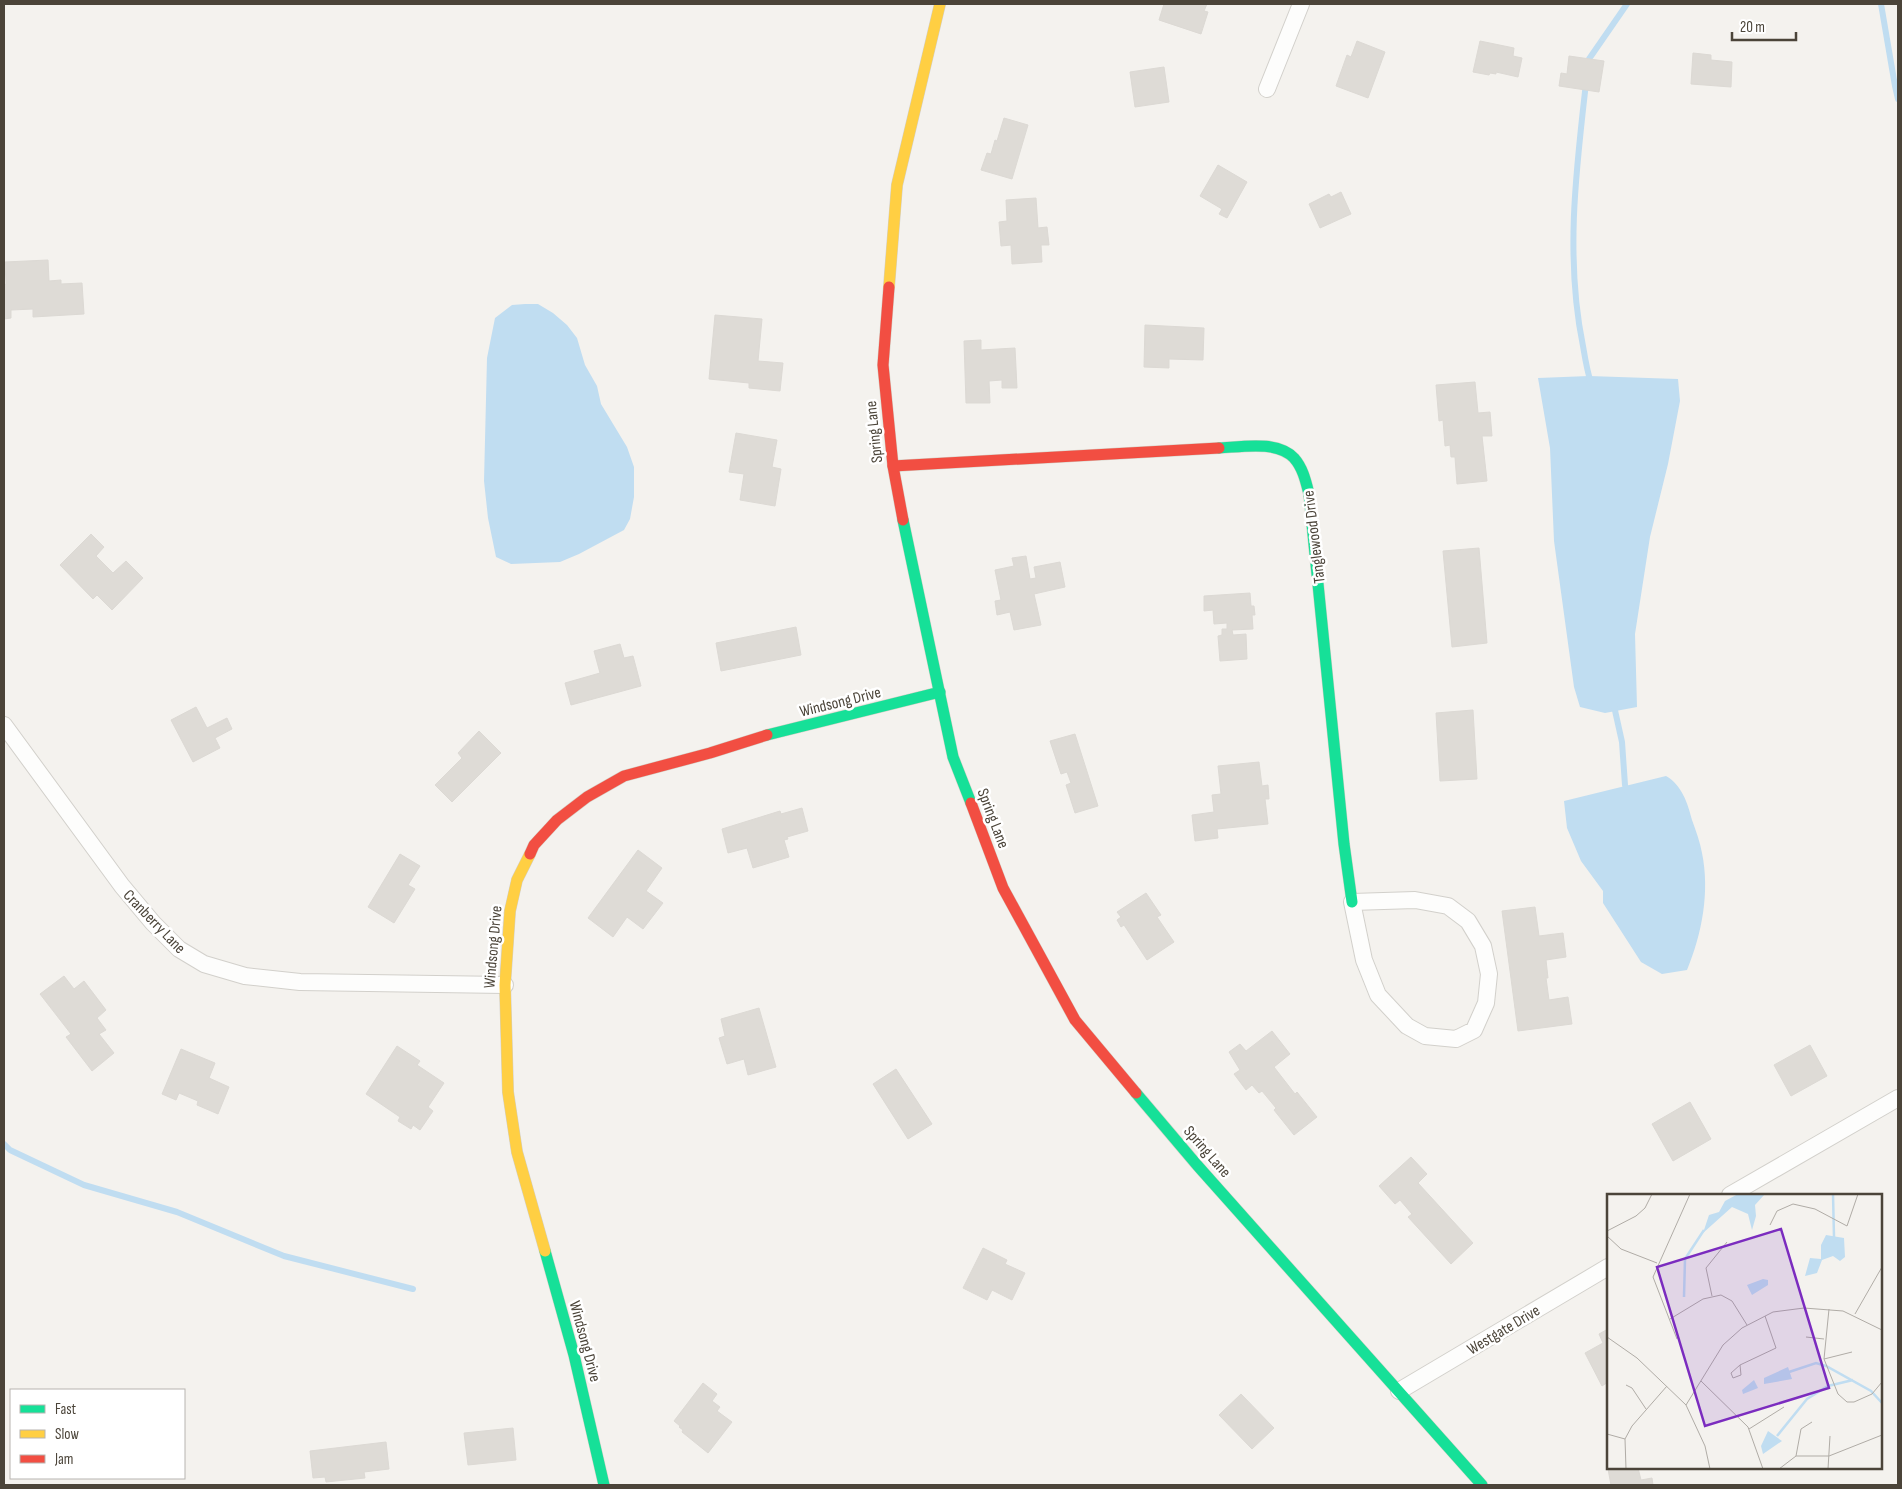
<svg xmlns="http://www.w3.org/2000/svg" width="1902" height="1489" viewBox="0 0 1902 1489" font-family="'Sofia Sans Condensed',sans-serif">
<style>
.water{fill:#c0ddf1}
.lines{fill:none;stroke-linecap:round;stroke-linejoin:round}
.stream{stroke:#c0ddf1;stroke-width:6}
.building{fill:#dedbd6;stroke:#dcd9d4}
.street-casing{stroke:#d2d0cb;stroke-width:18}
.fast-casing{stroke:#d3cfc5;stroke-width:12}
.slow-casing{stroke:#d3cfc5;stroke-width:12}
.jam-casing{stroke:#d3cfc5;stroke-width:12}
.street{stroke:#fdfdfc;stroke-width:16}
.fast{stroke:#16e098;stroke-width:11}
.slow{stroke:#ffcf43;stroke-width:11}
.jam{stroke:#f24e42;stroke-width:11}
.labels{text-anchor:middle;stroke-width:5;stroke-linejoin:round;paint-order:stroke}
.street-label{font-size:16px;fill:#4b4439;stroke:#fff}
.inset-river{fill:none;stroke:#c0ddf1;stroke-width:2.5}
.inset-road{fill:none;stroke:#b0aca6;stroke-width:1}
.view{fill:#7b2cbf;fill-opacity:0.15;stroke:#7b2cbf;stroke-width:2.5}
.inset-edge{fill:none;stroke:#4b4439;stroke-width:2.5}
</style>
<rect width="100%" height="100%" fill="#f4f2ee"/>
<g class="water">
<path d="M 525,304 L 538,304 L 553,313 L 567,325 L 577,338 L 585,365 L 597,386 L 601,404 L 627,447 L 634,467 L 634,497 L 630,519 L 624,530 L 579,554 L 560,562 L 511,564 L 496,557 L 488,518 L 484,481 L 487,358 L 495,318 L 512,305 Z"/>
<path d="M 1589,376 L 1678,379 L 1680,401 L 1668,464 L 1650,537 L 1635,634 L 1637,707 L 1605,713 L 1580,707 L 1574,687 L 1554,541 L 1550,448 L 1538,378 Z"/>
<path d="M 1666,776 C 1682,785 1688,804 1692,820 C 1696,831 1700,842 1702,853 C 1710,892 1702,934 1687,970 L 1662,974 L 1641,962 L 1603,903 L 1603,891 L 1581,861 L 1567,828 L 1564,801 Z"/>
</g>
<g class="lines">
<g class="stream">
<path d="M 1881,4 L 1895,86 L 1898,99"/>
<path d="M 1588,66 L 1589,59 L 1627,4"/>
<path d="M 1586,83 C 1576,170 1565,259 1583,346 C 1585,358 1587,371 1591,383"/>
<path d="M 1614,706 L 1622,742 L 1625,785 L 1627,792"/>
<path d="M 4,1144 L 10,1150 L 84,1185 L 177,1212 L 284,1256 L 413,1289"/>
</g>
</g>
<g class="building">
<path d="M 1164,4 L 1207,4 L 1204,11 L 1208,12 L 1201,34 L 1159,20 Z"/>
<path d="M 1357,41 L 1385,52 L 1368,98 L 1336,86 L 1347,55 L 1351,57 Z"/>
<path d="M 1480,41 L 1514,48 L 1513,56 L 1522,58 L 1518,77 L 1496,72 L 1496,74 L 1490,73 L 1489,75 L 1473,72 Z"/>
<path d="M 1693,53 L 1711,55 L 1711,60 L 1732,62 L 1731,87 L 1691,84 Z"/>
<path d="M 1569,56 L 1604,61 L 1599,92 L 1559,86 L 1561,73 L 1567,74 Z"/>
<path d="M 1164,67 L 1169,102 L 1135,107 L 1130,72 Z"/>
<path d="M 1004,118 L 1028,125 L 1012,179 L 981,170 L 987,153 L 991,154 L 995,140 L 997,141 Z"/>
<path d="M 1218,165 L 1247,182 L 1227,218 L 1219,214 L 1222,209 L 1200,196 Z"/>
<path d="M 1341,192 L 1351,214 L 1320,228 L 1309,204 L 1329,194 L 1331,197 Z"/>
<path d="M 1036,198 L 1038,228 L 1047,227 L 1049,245 L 1041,245 L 1042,262 L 1012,264 L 1011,245 L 1001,246 L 999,222 L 1007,221 L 1006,200 Z"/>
<path d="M 48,260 L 49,281 L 61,280 L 61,284 L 82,283 L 84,314 L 33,317 L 33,309 L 11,310 L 11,318 L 4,319 L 4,285 L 6,284 L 5,262 Z"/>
<path d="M 715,315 L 762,319 L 758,361 L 783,363 L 780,391 L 749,388 L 749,383 L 709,379 Z"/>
<path d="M 1145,325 L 1204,328 L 1203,360 L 1169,359 L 1169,368 L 1144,367 Z"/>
<path d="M 981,340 L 981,350 L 1015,348 L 1017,388 L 1002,388 L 1002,380 L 989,381 L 990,403 L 966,403 L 964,341 Z"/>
<path d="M 1475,382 L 1478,413 L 1490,412 L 1492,436 L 1482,436 L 1487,481 L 1457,484 L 1455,457 L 1451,457 L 1450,445 L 1445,446 L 1443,420 L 1439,421 L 1436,385 Z"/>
<path d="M 736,433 L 777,440 L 772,467 L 781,469 L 775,506 L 740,500 L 744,474 L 729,472 Z"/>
<path d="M 91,534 L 104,547 L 96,556 L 113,573 L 126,561 L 143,578 L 112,610 L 97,595 L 93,599 L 60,565 Z"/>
<path d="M 1479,548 L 1487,643 L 1452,647 L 1443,551 Z"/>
<path d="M 1026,556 L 1030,579 L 1036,578 L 1034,567 L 1060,562 L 1065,587 L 1034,594 L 1041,625 L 1014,630 L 1010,612 L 997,615 L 995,601 L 1001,600 L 995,570 L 1014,566 L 1012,558 Z"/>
<path d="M 1250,593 L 1251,606 L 1254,606 L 1255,615 L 1252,615 L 1253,629 L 1232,630 L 1233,635 L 1246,634 L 1247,659 L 1220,661 L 1218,636 L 1222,635 L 1222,629 L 1227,629 L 1227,623 L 1214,624 L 1213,610 L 1204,611 L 1204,596 Z"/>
<path d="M 796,627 L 801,655 L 721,671 L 716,643 Z"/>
<path d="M 620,644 L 624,658 L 633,656 L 641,686 L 571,705 L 565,683 L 600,673 L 594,651 Z"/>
<path d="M 196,707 L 207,728 L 227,718 L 232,729 L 215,738 L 220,748 L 193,762 L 171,720 Z"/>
<path d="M 1473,710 L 1477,779 L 1440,781 L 1436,713 Z"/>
<path d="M 479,731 L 501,753 L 452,802 L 435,785 L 462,758 L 458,753 Z"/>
<path d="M 1075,734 L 1098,806 L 1075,813 L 1066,785 L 1071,783 L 1067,772 L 1061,774 L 1050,741 Z"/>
<path d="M 1259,762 L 1262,786 L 1268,785 L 1269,799 L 1265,799 L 1268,824 L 1217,829 L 1218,838 L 1195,841 L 1192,815 L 1214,812 L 1212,795 L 1221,794 L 1218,766 Z"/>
<path d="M 802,808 L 808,831 L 787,837 L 788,839 L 784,840 L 789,857 L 753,868 L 747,848 L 728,853 L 722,829 L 780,811 L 781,814 Z"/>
<path d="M 638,850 L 662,868 L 646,891 L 663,903 L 643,929 L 627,917 L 613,937 L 588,918 Z"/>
<path d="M 400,854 L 420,866 L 408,885 L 415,889 L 394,923 L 368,907 Z"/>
<path d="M 1146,893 L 1161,915 L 1157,917 L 1174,942 L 1147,960 L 1124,925 L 1121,927 L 1117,920 L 1121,917 L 1117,912 Z"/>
<path d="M 1535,907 L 1539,936 L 1563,933 L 1566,957 L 1546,960 L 1548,978 L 1546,978 L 1549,1000 L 1568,997 L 1572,1024 L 1518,1031 L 1502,911 Z"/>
<path d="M 64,976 L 74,989 L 84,981 L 106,1010 L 97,1018 L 106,1030 L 99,1034 L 114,1053 L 92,1071 L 66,1037 L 71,1034 L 40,994 Z"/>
<path d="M 759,1008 L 776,1067 L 748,1075 L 744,1059 L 727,1064 L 719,1038 L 725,1036 L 721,1019 Z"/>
<path d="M 1272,1031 L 1290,1054 L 1274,1067 L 1295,1094 L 1297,1092 L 1317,1117 L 1294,1135 L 1274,1110 L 1276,1108 L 1262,1091 L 1259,1093 L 1252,1085 L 1246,1090 L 1234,1074 L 1240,1070 L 1229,1052 L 1240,1044 L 1246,1051 Z"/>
<path d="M 1810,1045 L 1827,1076 L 1791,1096 L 1774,1065 Z"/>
<path d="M 397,1046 L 420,1061 L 417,1065 L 444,1083 L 428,1107 L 433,1111 L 420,1130 L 413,1125 L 411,1129 L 398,1121 L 400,1117 L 366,1094 Z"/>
<path d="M 181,1049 L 215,1063 L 209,1078 L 229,1087 L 218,1114 L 197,1105 L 198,1101 L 179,1093 L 176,1100 L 162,1094 Z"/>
<path d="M 896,1069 L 932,1124 L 908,1139 L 873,1084 Z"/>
<path d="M 1690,1102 L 1711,1139 L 1673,1161 L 1652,1124 Z"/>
<path d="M 1411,1157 L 1427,1174 L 1418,1183 L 1473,1243 L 1451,1264 L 1408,1217 L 1412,1214 L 1400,1200 L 1395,1204 L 1379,1186 Z"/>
<path d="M 983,1248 L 1007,1260 L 1005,1264 L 1025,1273 L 1012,1300 L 992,1290 L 987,1300 L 963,1288 Z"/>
<path d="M 1608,1329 L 1608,1382 L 1602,1386 L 1585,1353 L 1603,1343 L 1599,1334 Z"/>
<path d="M 703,1383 L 717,1394 L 712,1401 L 720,1407 L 717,1411 L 732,1422 L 708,1453 L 682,1432 L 683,1430 L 679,1427 L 680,1426 L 674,1421 Z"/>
<path d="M 1241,1394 L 1274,1428 L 1252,1449 L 1219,1415 Z"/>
<path d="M 513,1428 L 516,1460 L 468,1465 L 464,1433 Z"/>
<path d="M 386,1442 L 389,1469 L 364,1472 L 365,1478 L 326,1482 L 325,1477 L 313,1478 L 310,1451 Z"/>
<path d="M 1615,1468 L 1638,1468 L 1641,1480 L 1652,1478 L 1653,1485 L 1611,1485 L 1608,1469 Z"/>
</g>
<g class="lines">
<defs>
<g id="street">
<path d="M 1267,89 L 1301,4"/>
<path d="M 4,725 L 122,886 L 153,923 L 179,949 L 204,964 L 245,976 L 300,982 L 505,985"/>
<path d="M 1415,900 L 1448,906 L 1468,921 L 1483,946 L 1489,974 L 1486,1003 L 1474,1030 L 1456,1039 L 1425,1036 L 1407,1026 L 1378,995 L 1364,960 L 1352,902 Z"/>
<path d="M 1730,1195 L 1898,1098"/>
<path d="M 1399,1391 L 1608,1267"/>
</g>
<g id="fast">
<path d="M 1219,448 C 1241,447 1277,440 1294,458 C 1303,468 1306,482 1309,494 L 1344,844 L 1352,902"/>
<path d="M 903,520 L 953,757 L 971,803"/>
<path d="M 767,735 L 940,692"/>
<path d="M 1136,1093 L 1197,1165 L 1482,1485"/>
<path d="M 545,1251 L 574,1355 L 604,1485"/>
</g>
<g id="slow">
<path d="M 889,287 L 897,185 L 940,4"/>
<path d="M 530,854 L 517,880 L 510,911 L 505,985 L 508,1092 L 517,1152 L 545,1251"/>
</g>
<g id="jam">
<path d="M 889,287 L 883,365 L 893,466 L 903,520"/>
<path d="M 893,466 L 1219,448"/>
<path d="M 971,803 L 1003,888 L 1075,1020 L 1136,1093"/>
<path d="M 530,854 L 534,845 L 557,820 L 587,797 L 624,776 L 710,753 L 767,735"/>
</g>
</defs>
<use href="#street" class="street-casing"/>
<use href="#fast" class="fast-casing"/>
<use href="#slow" class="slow-casing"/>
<use href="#jam" class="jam-casing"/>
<use href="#street" class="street"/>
<use href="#fast" class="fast"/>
<use href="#slow" class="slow"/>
<use href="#jam" class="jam"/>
</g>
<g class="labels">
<g class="street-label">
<text transform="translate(873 432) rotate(-96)" y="6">Spring Lane</text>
<text transform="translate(1313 537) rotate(-97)" y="6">Tanglewood Drive</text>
<text transform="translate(840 701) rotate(-14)" y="6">Windsong Drive</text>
<text transform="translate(994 818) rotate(69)" y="6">Spring Lane</text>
<text transform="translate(155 921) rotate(46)" y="6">Cranberry Lane</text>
<text transform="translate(492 947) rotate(-85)" y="6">Windsong Drive</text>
<text transform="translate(1208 1151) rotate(49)" y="6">Spring Lane</text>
<text transform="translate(1503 1329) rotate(-31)" y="6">Westgate Drive</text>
<text transform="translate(586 1341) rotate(75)" y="6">Windsong Drive</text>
</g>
</g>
<g transform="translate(1607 1194)">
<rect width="275" height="275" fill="#f4f2ee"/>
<path d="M 131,0 L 158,0 L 148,11 L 149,22 L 145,36 L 141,20 L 125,13 L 96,39 L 102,21 L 112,18 L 118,7 ZM 219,41 L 237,44 L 238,63 L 233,67 L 226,62 L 215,66 L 210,79 L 198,82 L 203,64 L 214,65 L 214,51 ZM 156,85 L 161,86 L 161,91 L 145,101 L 140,91 ZM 181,173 L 185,185 L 157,190 L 157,184 ZM 147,186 L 151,194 L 136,200 L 135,196 ZM 161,237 L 175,247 L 156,260 L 154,252 Z" fill="#c0ddf1"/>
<path class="inset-river" d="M 226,0 L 227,43M 77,103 L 78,65 L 97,36M 182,178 L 209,169 L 219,172 L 264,197 L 275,209M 170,242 L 200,205 L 221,192 L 246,186"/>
<path class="inset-road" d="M 163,31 L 170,17 L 186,10 L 208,15 L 240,32 L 251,0M 0,37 L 29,22 L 38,14 L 45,0M 0,42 L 14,55 L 50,69M 105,102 L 99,74 L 120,48M 222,115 L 217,165 L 231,200 L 240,208 L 247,208 L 265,200 L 275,188M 248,120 L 275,73M 63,125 L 96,105 L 114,101 L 125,107 L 140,131M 0,143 L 30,164 L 79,211 L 98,252 L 103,275M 199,143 L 217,145M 70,145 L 46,83 L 83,0M 217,165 L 245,158M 133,171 L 169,154 L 158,122M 133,171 L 134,181 L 126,184 L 124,179 ZM 94,187 L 141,233 L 156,275M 19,191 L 25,194 L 39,215M 79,211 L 116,151 L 135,134 L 166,118 L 197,114 L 236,117 L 275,136M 142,235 L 177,213M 0,240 L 18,245M 189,262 L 194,235 L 205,228M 19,275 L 18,245 L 25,232 L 60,192M 172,275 L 189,262 L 222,262 L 275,241M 221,275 L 223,242"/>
<path class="view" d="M 174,35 L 222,194 L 98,232 L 50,73 Z"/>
<rect width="275" height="275" class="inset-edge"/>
</g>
<rect width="1902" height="1489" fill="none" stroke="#4b4439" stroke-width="10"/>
<rect x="10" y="1389" width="175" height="90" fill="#ffffff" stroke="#b7b4b0"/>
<rect x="20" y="1405" width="25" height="8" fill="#16e098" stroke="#b7b4b0"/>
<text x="55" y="1414" font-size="15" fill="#4b4439">Fast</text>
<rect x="20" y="1430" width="25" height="8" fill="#ffcf43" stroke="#b7b4b0"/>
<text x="55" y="1439" font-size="15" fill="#4b4439">Slow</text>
<rect x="20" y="1455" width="25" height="8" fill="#f24e42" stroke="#b7b4b0"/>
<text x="55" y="1464" font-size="15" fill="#4b4439">Jam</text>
<path d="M1732 32v8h64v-8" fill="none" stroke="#4b4439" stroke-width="2.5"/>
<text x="1740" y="32" font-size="15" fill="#4b4439" stroke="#ffffff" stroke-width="4" paint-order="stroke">20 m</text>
</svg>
